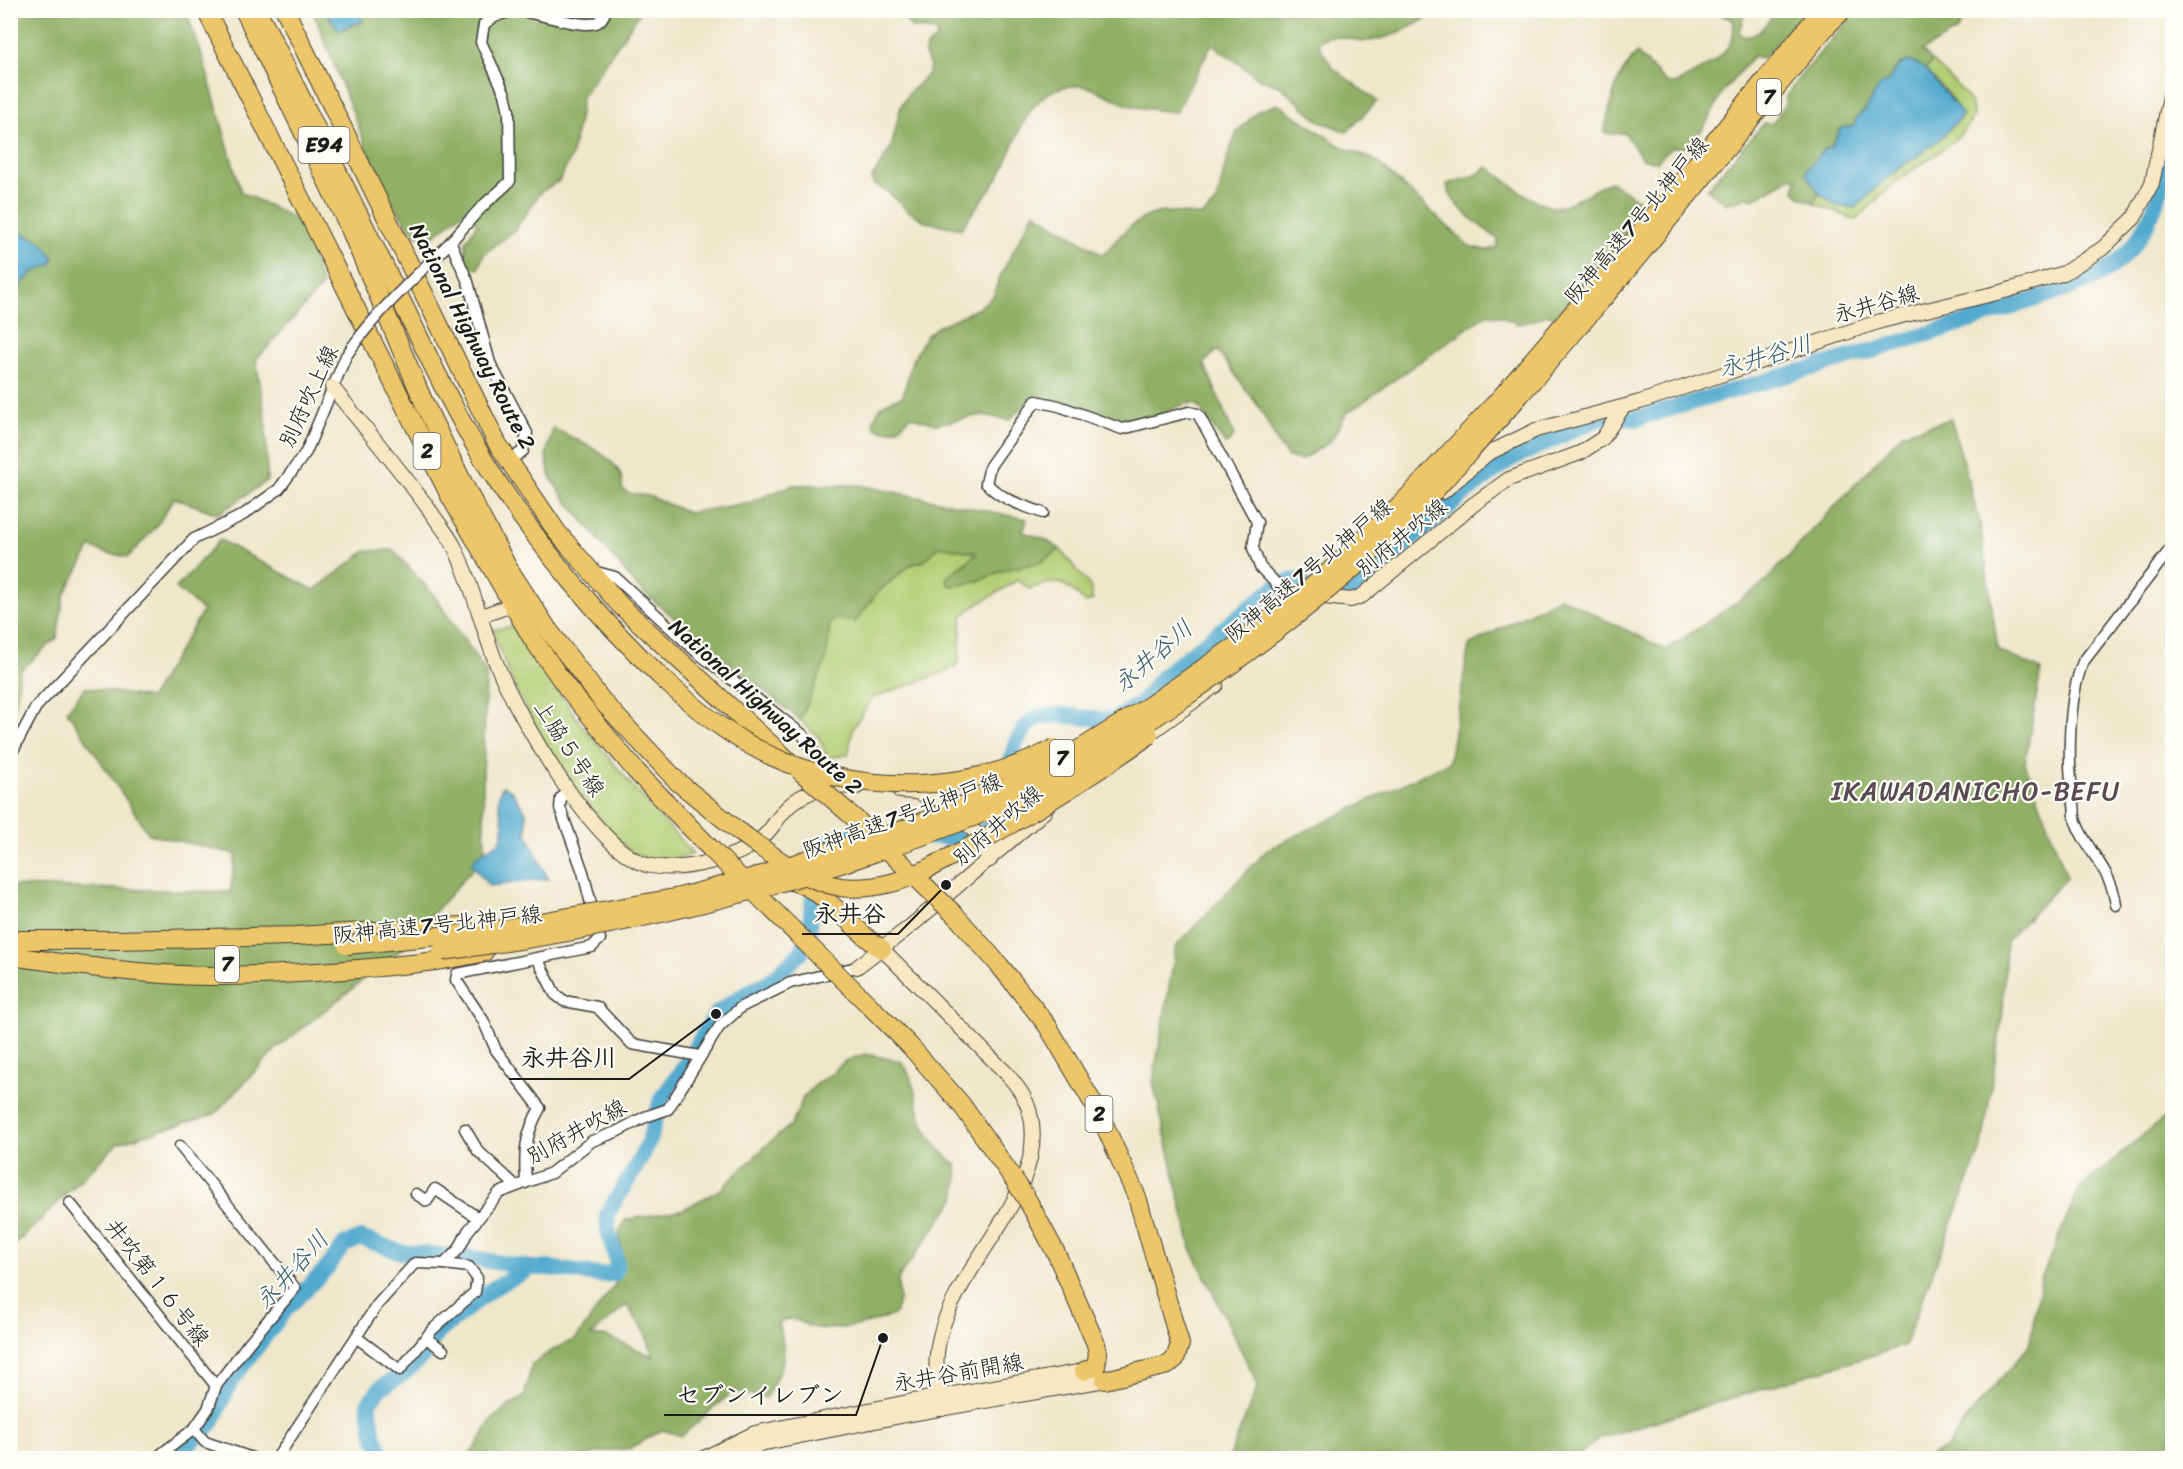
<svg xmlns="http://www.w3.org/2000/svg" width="2183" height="1469" viewBox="0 0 2183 1469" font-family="Sriracha,'Klee One',sans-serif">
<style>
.green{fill:#b4cd73;stroke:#687448;stroke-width:1.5}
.forest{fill:#8fb065;stroke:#566640;stroke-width:1.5;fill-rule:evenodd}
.water{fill:#52aacf;stroke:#376376;stroke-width:1.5}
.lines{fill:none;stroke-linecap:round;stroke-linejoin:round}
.river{stroke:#52aacf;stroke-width:16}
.street-casing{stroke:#3c3a36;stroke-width:13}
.secondary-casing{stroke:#3c3a36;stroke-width:16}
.highway-casing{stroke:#3c3a36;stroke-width:20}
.street{stroke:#fff;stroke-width:10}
.secondary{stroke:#f7e8c3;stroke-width:14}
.highway{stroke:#ecc669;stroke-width:18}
.street-bridge-casing{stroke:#3c3a36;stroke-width:13;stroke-linecap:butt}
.highway-bridge-casing{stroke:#3c3a36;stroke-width:20;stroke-linecap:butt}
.street-bridge{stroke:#fff;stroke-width:10}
.highway-bridge{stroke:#ecc669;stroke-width:18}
.labels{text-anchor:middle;stroke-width:4.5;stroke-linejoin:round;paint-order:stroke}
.shield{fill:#fdfcf7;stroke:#605f5e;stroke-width:1.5}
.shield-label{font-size:21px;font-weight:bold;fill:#1c1c1c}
.street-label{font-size:22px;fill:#1c1c1c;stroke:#fdfcf7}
.water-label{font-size:24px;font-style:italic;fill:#345c6d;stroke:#fdfcf7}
.quarter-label{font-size:26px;letter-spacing:1.5px;fill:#5a4a52;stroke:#fdfcf7}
.leader{fill:none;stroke:#1c1c1c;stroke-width:2}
.callout-dot{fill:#1c1c1c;stroke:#fdfcf7;stroke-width:2}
.callout-label{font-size:24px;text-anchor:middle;font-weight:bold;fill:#1c1c1c;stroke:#fdfcf7;stroke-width:4.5;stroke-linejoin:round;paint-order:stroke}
</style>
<rect width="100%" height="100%" fill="#fdfcf7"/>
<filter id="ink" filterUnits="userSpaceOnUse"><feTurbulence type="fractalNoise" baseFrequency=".0167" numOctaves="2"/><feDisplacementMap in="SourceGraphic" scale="12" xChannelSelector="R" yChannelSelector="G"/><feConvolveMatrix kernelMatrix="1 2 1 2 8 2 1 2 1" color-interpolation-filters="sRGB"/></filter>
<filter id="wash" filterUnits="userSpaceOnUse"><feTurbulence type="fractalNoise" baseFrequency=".008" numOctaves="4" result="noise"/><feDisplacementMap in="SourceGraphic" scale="24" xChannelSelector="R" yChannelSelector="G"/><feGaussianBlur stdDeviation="1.35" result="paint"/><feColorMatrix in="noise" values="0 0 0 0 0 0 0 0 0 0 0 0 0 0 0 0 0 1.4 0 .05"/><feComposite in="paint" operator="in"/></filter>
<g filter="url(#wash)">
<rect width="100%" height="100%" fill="#efe7cb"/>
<g class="green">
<path d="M 1932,61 C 1943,72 1972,96 1973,111 C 1975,134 1921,163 1904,176 C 1887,188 1872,205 1856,220 L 1814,203 L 1819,193 L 1837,206 L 1855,208 L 1887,178 L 1939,140 L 1962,116 L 1951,98 L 1926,69 Z"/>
<path d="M 939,546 L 977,553 L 973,558 L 957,568 L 978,581 L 1004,570 L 1041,562 L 1060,549 L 1090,586 L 1093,600 L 1086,603 C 1062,580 1062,579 1029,589 L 1018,580 L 973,607 L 962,617 L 959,663 L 947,671 L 872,698 L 853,728 L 848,755 L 828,758 L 819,738 L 800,720 L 826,660 L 830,624 L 835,618 L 855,622 L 877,593 L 910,565 L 924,561 Z"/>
<path d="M 513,626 L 578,720 L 634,788 L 693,854 L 661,862 L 642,857 L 627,849 L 583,800 L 545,743 L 515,689 L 492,630 Z"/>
</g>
<g class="forest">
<path d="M 11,11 L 186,11 L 201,52 L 241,192 L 302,222 L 322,286 L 256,360 L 266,422 L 267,481 L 218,514 L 174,498 L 156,527 L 128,557 L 105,553 L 91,547 L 64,595 L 57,638 L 20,671 L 16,703 L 11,718 L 11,293 L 13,293 L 32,273 L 52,264 L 40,241 L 20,232 L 11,224 Z"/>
<path d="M 313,11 L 325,11 L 339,30 L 363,22 L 357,11 L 641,11 L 581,98 L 580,114 L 571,158 L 559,181 L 541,192 L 514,231 L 484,254 L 478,269 L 469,266 L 465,261 L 466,241 L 477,224 L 467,209 L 430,239 L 415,235 L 384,192 Z"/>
<path d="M 898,11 L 1439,11 C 1419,23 1388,41 1365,41 C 1350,41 1331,30 1319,42 L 1319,46 L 1333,68 L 1377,101 L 1347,132 L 1318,120 L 1281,87 L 1260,79 L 1212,44 L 1176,112 C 1160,110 1141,109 1126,104 C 1111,99 1095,86 1079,86 C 1025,84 1020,141 999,176 C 987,194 973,211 961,229 L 926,222 L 907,210 L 887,191 L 874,185 L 871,179 L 891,148 L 901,106 L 908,94 L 928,74 L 930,67 L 925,54 L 926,47 L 938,37 L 934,31 L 912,28 Z"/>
<path d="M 1713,11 L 1745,11 L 1739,33 L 1745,37 L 1759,32 L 1777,11 L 1805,11 L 1764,58 L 1753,56 L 1722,93 L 1707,122 L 1691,145 L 1685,148 L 1672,147 L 1657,161 L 1643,160 L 1625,133 L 1611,134 L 1604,132 C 1612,101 1614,77 1637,53 L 1668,84 L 1675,84 C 1700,70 1740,54 1733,20 Z"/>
<path d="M 1856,11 L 1967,11 L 1957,31 L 1922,51 L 1932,61 L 1926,69 C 1905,62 1899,56 1888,82 L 1880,85 L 1866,109 L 1856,118 L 1855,126 L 1841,128 L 1831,147 L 1824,150 L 1807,170 L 1819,193 L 1814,203 L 1801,197 L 1794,191 L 1797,178 L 1790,178 L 1754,199 L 1745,197 L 1736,202 L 1725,203 L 1707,189 L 1764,123 L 1772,124 L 1785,105 L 1785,98 L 1797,80 Z"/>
<path d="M 1278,104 L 1342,147 L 1375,160 L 1469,246 C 1479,249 1489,252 1497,247 L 1498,239 C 1483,228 1448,204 1447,184 L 1476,175 L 1488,167 C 1503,178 1537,208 1556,207 C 1562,206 1572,202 1578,199 C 1590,194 1599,185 1611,182 L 1649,206 L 1557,316 L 1546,315 L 1533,321 L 1518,324 L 1500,316 L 1486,315 L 1346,414 L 1330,442 L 1301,460 L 1288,457 L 1279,445 L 1259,407 L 1217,350 L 1204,363 L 1234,435 L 1231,441 L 1225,444 L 1197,404 C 1180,401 1168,413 1152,419 C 1140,423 1127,425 1114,424 L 1036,394 L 1009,420 L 982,415 L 936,424 L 910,416 C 899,430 894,433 876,429 L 873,423 C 880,403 884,403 903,396 L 912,361 L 926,336 L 937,327 L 977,309 L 993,296 L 1000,276 L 1034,212 L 1103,255 C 1120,236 1137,214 1165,212 C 1178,211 1190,216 1203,215 L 1217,201 L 1227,158 L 1237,132 L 1258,111 Z"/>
<path d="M 1951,419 L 1980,523 L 1998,650 L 2041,670 L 2025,763 L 2067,877 L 2006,941 L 2003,1011 L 1982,1146 L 1904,1346 L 1600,1438 L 1575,1458 L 1229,1458 L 1258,1385 L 1191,1248 L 1153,1082 L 1176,946 L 1268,849 L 1449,762 L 1469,645 L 1560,597 L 1666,650 L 1762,585 L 1903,433 Z"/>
<path d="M 553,428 C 575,440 627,458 622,488 L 628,493 L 649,496 L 689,513 L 751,502 L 792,485 L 859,485 L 1027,519 L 1023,532 L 1044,539 L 1060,549 L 1041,562 L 1004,570 L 978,581 L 956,586 L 949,585 L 946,579 C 955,569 969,563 976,553 L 939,546 L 924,561 L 910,565 L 877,593 L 855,622 L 834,619 L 830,624 L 826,660 L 800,720 L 639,589 L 562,495 L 550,477 L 546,455 Z"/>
<path d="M 220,540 L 314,590 L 366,551 L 393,550 L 433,594 L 486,672 L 483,779 L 485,855 L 403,948 L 275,1050 L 215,1114 L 118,1143 L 11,1249 L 11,886 L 230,892 L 236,854 L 149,834 L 67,711 L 85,687 L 150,698 L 203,611 L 176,588 Z"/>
<path d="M 865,1054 L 901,1061 C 916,1079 915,1103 923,1124 C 930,1141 941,1153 956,1164 L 958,1178 L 955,1199 L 898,1279 L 899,1301 L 895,1314 C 872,1324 842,1331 817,1328 C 801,1326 793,1312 778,1324 C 790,1361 782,1365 766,1398 L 733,1391 L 682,1436 L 662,1430 L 631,1448 L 595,1453 L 585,1458 L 463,1458 C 478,1450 480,1437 489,1424 C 498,1412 512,1404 524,1397 L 532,1364 L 556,1348 L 576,1339 L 618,1280 L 622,1253 L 619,1232 L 625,1220 L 681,1210 L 720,1190 L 770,1142 L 792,1124 L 803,1098 L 818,1082 L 830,1075 L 845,1061 ZM 626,1305 L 644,1330 L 653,1356 L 605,1336 L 591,1336 Z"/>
<path d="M 2172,1111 L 2172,1458 L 1925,1458 L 1947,1447 L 1972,1412 L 2029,1346 L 2041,1279 L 2079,1189 Z"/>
</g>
<g class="water">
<path d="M 325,11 L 357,11 L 363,21 L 339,30 Z"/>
<path d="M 1910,61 L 1926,69 L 1963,115 L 1939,140 L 1887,178 L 1855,208 L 1837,206 L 1819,193 L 1806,174 L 1806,170 L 1824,150 L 1831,147 L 1841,128 L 1855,126 L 1856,118 L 1866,109 L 1880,85 L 1888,82 C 1893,71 1898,64 1910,61 Z"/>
<path d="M 11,224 L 20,232 L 40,241 L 54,257 L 52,264 L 32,273 L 12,293 L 10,293 Z"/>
<path d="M 503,786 L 510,789 L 526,812 L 527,834 L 548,879 L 489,886 L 471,863 C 474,860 477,855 481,853 C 487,848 496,847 500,840 C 511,822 490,803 503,786 Z"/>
</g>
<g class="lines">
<g class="river">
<path d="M 1342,589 L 1352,591 L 1464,494 L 1509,460 L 1593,421 L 1606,416 L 1635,419 C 1766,380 1898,346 2027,302 C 2059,290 2095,284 2121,259 C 2151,231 2162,189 2172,150"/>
<path d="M 925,836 L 968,839 L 992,826 L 1016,742 L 1025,728 L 1037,717 L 1057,715 L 1112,720 L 1142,703 L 1163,676 L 1279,584 L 1296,580 L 1302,581"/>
<path d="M 175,1458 L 212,1423 L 231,1381 L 286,1309 L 327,1268 L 344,1245 L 361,1238 L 400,1252 L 466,1257 L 531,1268 L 549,1268 L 599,1275 L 614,1274 L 617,1262 L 608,1230 L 607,1214 L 636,1167 L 649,1141 L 661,1099 L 680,1073 L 716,1014 L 738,998 L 773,979 L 802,951 L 809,933 L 817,860 L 824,844 L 860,832 L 879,833"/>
<path d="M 384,1458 L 374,1435 L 368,1404 L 380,1388 L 402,1375 L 425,1354 L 436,1334 L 492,1289 L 531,1268"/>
</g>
</g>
</g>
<g filter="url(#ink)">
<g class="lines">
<defs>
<g id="street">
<path d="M 451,243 L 468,282 L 490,363 L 527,433 L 523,451 L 509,461"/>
<path d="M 436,256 C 455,240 468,220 485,204 C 493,196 502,190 510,181 L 509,111 L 505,94 L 481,42 L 484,24 C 494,16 505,11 519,11 C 536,12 585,30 598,22 C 603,19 604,15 606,10"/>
<path d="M 1043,513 C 1022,505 1002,500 986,483 L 990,466 L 1036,401 L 1059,406 L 1122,429 L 1189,412 L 1198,414 L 1257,522 L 1253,548 L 1260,567 L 1296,604"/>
<path d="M 593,571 L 615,577 L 698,653 L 803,735 L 822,765 L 824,778"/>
<path d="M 10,756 L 36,707 L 194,539 L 243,515 L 279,489 L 306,452 L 346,356"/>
<path d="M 568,792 L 561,798 L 560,808 L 583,872 L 593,912"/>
<path d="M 2116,905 C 2112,870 2087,852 2076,822 C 2074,816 2075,810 2074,804 C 2067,765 2068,698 2083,662 L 2172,547"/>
<path d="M 537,958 L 555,994 L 564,1001 L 597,1007 L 632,1044 L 700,1056"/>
<path d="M 465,1129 L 478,1151 L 516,1186"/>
<path d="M 526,1182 C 524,1153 525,1134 540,1108 L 496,1050 L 483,1020 L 456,980 L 457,974 L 592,947 L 600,939 L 596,925"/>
<path d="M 416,1194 L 427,1201 L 435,1189 L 478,1218"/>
<path d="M 70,1203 L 216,1386"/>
<path d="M 444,1264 L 459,1249 L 468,1231 L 499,1193 L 551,1173 L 592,1141 L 616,1132 L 645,1117 L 668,1109 L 719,1027 L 741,1007 L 790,983 L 857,967"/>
<path d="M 426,1338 L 443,1350"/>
<path d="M 194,1429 L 205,1442 L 252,1458"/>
<path d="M 156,1458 L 194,1429 L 208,1409 L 216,1386 L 248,1344 L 295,1288 L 180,1146"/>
<path d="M 277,1458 L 377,1305 L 415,1263 L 444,1264 L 469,1267 L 477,1278 L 475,1292 L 432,1330 L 400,1370 L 356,1337"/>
</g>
<g id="secondary">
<path d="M 332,387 C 365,428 400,469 431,512 C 438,523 448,534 454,546 C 473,584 481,626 497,665 C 517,715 597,856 651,866 C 683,872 739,859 763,837 C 773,828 779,815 789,806 C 807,789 833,785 857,787"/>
<path d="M 1443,492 L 1487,454 L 1536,430 L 1640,402 L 1881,321 L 2005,291 L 2064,273 L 2103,248 L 2134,218 L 2152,183 L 2172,87"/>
<path d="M 1325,597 L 1351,600 L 1362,596 L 1474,504 L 1509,479 L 1580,453 L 1603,438 L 1623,407"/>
<path d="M 481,616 L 512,605"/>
<path d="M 1142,739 L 1216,685"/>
<path d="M 900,791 L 915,792 L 942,800 L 976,833 L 990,860"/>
<path d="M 882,949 L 1007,1074 C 1017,1086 1026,1097 1030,1113 C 1050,1190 957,1264 940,1336 C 934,1360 936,1385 942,1409"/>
<path d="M 857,967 L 912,925 L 1045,811"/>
<path d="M 704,1458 L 755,1433 L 908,1402 L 1084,1371"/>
<path d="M 734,1458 L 760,1444 L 906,1415 L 1105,1380"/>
</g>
<g id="highway">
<path d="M 206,10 L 450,496 L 532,638 L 568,689 L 635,770 L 711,849"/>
<path d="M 244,10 L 350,229 L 425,405 L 466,489 L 508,568 L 547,628 L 603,702 L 678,782 L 737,830"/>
<path d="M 285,10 L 497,443 L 557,532 L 620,605 L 792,764"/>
<path d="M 263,21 C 306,108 349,195 392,282 C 424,346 454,414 493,475 C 539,546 599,619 661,677"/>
<path d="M 1613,266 L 1822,10"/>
<path d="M 1622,276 L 1825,28 L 1843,10"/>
<path d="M 785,880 C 822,883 851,930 882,949"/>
<path d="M 956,916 L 1000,966 L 1047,1025 L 1099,1113 L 1137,1197 L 1180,1344 L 1175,1359 L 1168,1365 L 1105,1380"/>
<path d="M 20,940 L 115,940 L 296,936 L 461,926"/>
<path d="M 18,957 C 81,966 145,975 208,976 C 258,976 309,973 358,969 C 401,965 443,962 484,952"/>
<path d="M 870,1006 L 910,1046 L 961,1104 L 1013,1178"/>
<path d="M 1028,1201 L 1056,1253 L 1096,1344 L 1098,1353 L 1096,1366 L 1084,1371"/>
</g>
</defs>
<use href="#street" class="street-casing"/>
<use href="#secondary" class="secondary-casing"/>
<use href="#highway" class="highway-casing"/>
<use href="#street" class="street"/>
<use href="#secondary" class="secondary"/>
<use href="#highway" class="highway"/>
<defs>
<path id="street-bridge" d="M 346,356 C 371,318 404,288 436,256"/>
<g id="highway-bridge">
<path d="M 661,677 C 698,711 737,743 785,762 C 871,795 973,792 1055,748"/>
<path d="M 799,770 L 859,822 L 956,916"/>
<path d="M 737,830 C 768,852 802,881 841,887 C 857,889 875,887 891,883 C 916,877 939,862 962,851 C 1027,817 1089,778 1149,735"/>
<path d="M 711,849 L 870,1006"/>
<path d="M 347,945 L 491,931 L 680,897 L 766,874 L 831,851 L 900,831 L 1015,784 L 1085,746 L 1149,706 L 1234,647 L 1320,580 L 1406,499 L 1502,396 L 1613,266"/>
<path d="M 442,951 C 595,932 743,899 888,848 C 932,833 977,817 1019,797 C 1078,768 1134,732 1188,695 C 1269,639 1347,578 1418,509 C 1434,492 1449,474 1465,457 C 1519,398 1570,337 1622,276"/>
<path d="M 1013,1178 L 1028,1201"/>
</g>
</defs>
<use href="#street-bridge" class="street-bridge-casing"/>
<use href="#highway-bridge" class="highway-bridge-casing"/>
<use href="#street-bridge" class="street-bridge"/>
<use href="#highway-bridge" class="highway-bridge"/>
</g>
</g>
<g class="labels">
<g class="shield">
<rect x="1757" y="79" width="24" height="36" rx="4.5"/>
<rect x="298.5" y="127" width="51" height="36" rx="4.5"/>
<rect x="413.5" y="433" width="27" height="36" rx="4.5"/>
<rect x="1050" y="740" width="24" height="36" rx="4.5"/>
<rect x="215" y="946" width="24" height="36" rx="4.5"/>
<rect x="1085.5" y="1096" width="27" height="36" rx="4.5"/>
</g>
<g class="shield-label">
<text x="1769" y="104">7</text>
<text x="324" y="152">E94</text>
<text x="427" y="458">2</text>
<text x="1062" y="765">7</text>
<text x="227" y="971">7</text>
<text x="1099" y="1121">2</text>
</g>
<g class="street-label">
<text transform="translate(1636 220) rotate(-50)" y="8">阪神高速7号北神戸線</text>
<text transform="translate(1876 303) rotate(-16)" y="8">永井谷線</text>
<text transform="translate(473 336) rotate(63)" y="8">National Highway Route 2</text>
<text transform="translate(308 396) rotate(-65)" y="8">別府吹上線</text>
<text transform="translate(1401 537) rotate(-39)" y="8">別府井吹線</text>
<text transform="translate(1308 570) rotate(-40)" y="8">阪神高速7号北神戸線</text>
<text transform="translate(766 706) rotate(42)" y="8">National Highway Route 2</text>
<text transform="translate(570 748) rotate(57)" y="8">上脇５号線</text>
<text transform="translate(902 815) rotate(-20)" y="8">阪神高速7号北神戸線</text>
<text transform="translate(997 825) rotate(-41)" y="8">別府井吹線</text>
<text transform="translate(437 924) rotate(-6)" y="8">阪神高速7号北神戸線</text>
<text transform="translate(576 1131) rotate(-29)" y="8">別府井吹線</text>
<text transform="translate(158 1282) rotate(52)" y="8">井吹第１６号線</text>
<text transform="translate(958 1372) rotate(-10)" y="8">永井谷前開線</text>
</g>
<g class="water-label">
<text transform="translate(1765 356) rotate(-16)" y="8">永井谷川</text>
<text transform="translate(1153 656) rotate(-41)" y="8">永井谷川</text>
<text transform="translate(292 1270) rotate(-48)" y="8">永井谷川</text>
</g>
<g class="quarter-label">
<text x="1976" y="800">IKAWADANICHO-BEFU</text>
</g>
</g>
<path class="leader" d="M946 885L898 934H802M716 1014L629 1079H509M883 1338L856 1415H664"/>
<g class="callout-dot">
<circle cx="946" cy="885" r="6"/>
<circle cx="716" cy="1014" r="6"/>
<circle cx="883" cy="1338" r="6"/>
</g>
<g class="callout-label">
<text x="850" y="922">永井谷</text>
<text x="569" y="1066">永井谷川</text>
<text x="760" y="1403">セブンイレブン</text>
</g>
<rect width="2183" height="1469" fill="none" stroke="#fdfcf7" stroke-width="36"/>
</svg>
